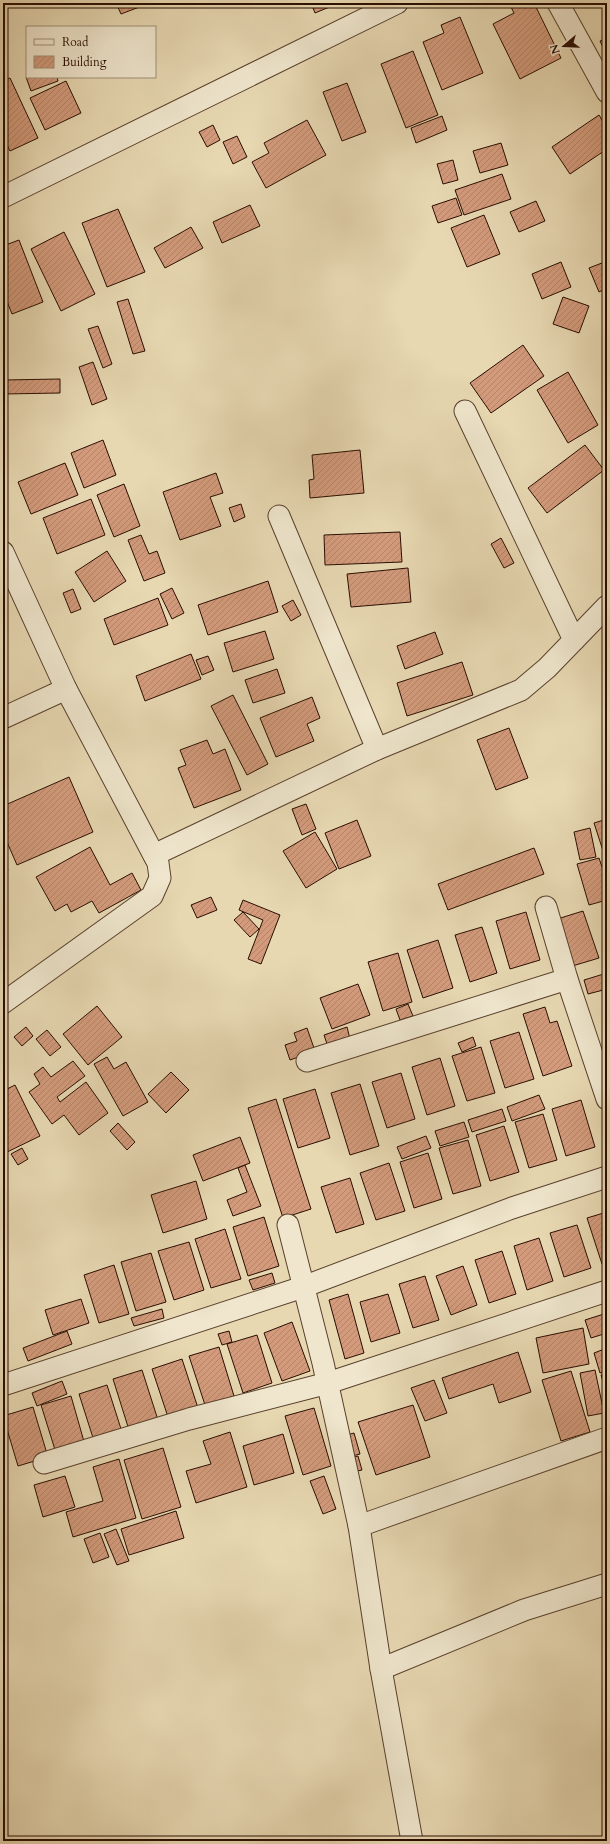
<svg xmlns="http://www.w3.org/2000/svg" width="610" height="1844" viewBox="0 0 610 1844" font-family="Cardo,serif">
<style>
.building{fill:url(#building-hatch);stroke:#2a0d00}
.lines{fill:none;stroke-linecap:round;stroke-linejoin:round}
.minor-casing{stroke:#59402c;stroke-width:23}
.minor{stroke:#efe6cd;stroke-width:21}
</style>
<defs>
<pattern id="building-hatch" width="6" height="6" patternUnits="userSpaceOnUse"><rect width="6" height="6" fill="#d39b7c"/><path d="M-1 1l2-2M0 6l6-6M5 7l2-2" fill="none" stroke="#b58469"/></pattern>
</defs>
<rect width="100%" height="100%" fill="#e7d8b2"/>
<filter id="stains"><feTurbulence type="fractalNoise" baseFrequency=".005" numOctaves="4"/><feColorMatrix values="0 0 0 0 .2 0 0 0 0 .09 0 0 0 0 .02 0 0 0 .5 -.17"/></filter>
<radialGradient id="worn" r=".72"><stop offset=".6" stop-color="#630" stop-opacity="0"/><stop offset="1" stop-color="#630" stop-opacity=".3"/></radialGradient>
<g class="building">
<path d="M 116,3 L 150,3 L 121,14 Z"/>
<path d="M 311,3 L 339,3 L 315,13 Z"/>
<path d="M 509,3 L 534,3 L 561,58 L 520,79 L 493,24 L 514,13 Z"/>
<path d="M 460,17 L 483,73 L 442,90 L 423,42 L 444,33 L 441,25 Z"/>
<path d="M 607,38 L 607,56 L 600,41 Z"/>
<path d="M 413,51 L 438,115 L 406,128 L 381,64 Z"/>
<path d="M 26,77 L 57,77 L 58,81 L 31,91 Z"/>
<path d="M 10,78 L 38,138 L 10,151 L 3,137 L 3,81 Z"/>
<path d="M 66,81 L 81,113 L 45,130 L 30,98 Z"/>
<path d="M 347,83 L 366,132 L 342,141 L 323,92 Z"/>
<path d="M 599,115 L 607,128 L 607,149 L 570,174 L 552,147 Z"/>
<path d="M 442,116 L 447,130 L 416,143 L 411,128 Z"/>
<path d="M 307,120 L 326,155 L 266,188 L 252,162 L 269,153 L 264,143 Z"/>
<path d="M 213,125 L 220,140 L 207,147 L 199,132 Z"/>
<path d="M 237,136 L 247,157 L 233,164 L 223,142 Z"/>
<path d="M 501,143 L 508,165 L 480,173 L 473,151 Z"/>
<path d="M 453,160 L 458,180 L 443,184 L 437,164 Z"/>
<path d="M 502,174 L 511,199 L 464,215 L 455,190 Z"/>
<path d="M 456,198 L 462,215 L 438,223 L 432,206 Z"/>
<path d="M 536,201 L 545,221 L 519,232 L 510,212 Z"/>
<path d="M 250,205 L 260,226 L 222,243 L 213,222 Z"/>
<path d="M 118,209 L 145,272 L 107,287 L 82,223 Z"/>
<path d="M 484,215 L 500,254 L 467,267 L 451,228 Z"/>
<path d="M 191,227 L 203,248 L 165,268 L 154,248 Z"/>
<path d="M 64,232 L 95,294 L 61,311 L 31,249 Z"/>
<path d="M 19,240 L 43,302 L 12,314 L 3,291 L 3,246 Z"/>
<path d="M 607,261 L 607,288 L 599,292 L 589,268 Z"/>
<path d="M 561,262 L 571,287 L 542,299 L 532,274 Z"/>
<path d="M 563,297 L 589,306 L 579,333 L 553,324 Z"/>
<path d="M 128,299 L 145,351 L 133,354 L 117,302 Z"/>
<path d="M 98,326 L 112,364 L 103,368 L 88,329 Z"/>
<path d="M 523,345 L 544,376 L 491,413 L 470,383 Z"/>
<path d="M 93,362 L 107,399 L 92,405 L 79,367 Z"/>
<path d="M 568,372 L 598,425 L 568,443 L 537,390 Z"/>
<path d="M 60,379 L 60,393 L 3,394 L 3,380 Z"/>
<path d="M 103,440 L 116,475 L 84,488 L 71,453 Z"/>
<path d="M 585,445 L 604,470 L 547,513 L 528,488 Z"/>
<path d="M 360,450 L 364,493 L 310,498 L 309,480 L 314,479 L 312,455 Z"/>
<path d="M 65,463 L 78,495 L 31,514 L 18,482 Z"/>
<path d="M 216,473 L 223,493 L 210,497 L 221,526 L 180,540 L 163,492 Z"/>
<path d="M 124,484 L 140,526 L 114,537 L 97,495 Z"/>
<path d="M 91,499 L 105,535 L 57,554 L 43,518 Z"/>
<path d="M 241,504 L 245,517 L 234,522 L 229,508 Z"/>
<path d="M 400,532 L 402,562 L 325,565 L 324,535 Z"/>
<path d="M 141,535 L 149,554 L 157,551 L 165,573 L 144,581 L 128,540 Z"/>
<path d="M 501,538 L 514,563 L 504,568 L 491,544 Z"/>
<path d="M 107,551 L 126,581 L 94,602 L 75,572 Z"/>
<path d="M 408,568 L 411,602 L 351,607 L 347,574 Z"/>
<path d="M 268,581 L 278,612 L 208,635 L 198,605 Z"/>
<path d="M 172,588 L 184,613 L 172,619 L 160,594 Z"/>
<path d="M 73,589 L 81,609 L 71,613 L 63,593 Z"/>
<path d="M 158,598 L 168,625 L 114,645 L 104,619 Z"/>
<path d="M 293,600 L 301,615 L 291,621 L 282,606 Z"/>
<path d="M 265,631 L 274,659 L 233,672 L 224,643 Z"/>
<path d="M 435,632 L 443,654 L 405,669 L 397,646 Z"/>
<path d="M 191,654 L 201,679 L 145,701 L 136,676 Z"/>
<path d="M 208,656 L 214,670 L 202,675 L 196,660 Z"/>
<path d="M 462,662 L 473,695 L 407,716 L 397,683 Z"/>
<path d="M 277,669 L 285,693 L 253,703 L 245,680 Z"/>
<path d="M 233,695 L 268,764 L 247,775 L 211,706 Z"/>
<path d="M 312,697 L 320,718 L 307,724 L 314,741 L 276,757 L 260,718 Z"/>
<path d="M 509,728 L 528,778 L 496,790 L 477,740 Z"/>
<path d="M 207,740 L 213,754 L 225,749 L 241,790 L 194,808 L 178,768 L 186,765 L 180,750 Z"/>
<path d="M 69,777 L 93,832 L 17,865 L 3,833 L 3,806 Z"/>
<path d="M 306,804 L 316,829 L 302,835 L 292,809 Z"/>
<path d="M 607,819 L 607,856 L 605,857 L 594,823 Z"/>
<path d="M 357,820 L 371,856 L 339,869 L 325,833 Z"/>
<path d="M 590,828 L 596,857 L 580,860 L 574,832 Z"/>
<path d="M 315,832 L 337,869 L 306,888 L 283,851 Z"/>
<path d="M 90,847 L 110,885 L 132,873 L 141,890 L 99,913 L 92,901 L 71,912 L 67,904 L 55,911 L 36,877 Z"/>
<path d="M 534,848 L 544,874 L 448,910 L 438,884 Z"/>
<path d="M 3,858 L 8,870 L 3,872 Z"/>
<path d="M 599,858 L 602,867 L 607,866 L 607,900 L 589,905 L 577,864 Z"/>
<path d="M 211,897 L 217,910 L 197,918 L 191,905 Z"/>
<path d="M 243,900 L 280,915 L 261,964 L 248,959 L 263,920 L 239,910 Z"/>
<path d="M 583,911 L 599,958 L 569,967 L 554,920 Z"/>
<path d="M 243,912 L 259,929 L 250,937 L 234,920 Z"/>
<path d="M 526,912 L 540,960 L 510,969 L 496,921 Z"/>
<path d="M 482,927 L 497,973 L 470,982 L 455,935 Z"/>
<path d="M 438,940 L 453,988 L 423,998 L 407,950 Z"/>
<path d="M 398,953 L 412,1002 L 383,1011 L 368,962 Z"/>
<path d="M 607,973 L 607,989 L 588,994 L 584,980 Z"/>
<path d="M 358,984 L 370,1015 L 332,1029 L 320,998 Z"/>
<path d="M 408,1004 L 413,1016 L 400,1020 L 396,1009 Z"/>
<path d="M 97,1006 L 122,1037 L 88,1065 L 63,1034 Z"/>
<path d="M 545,1007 L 550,1023 L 557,1021 L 572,1066 L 543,1076 L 523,1014 Z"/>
<path d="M 26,1027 L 33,1036 L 22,1046 L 14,1037 Z"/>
<path d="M 347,1027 L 350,1039 L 328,1047 L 324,1035 Z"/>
<path d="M 307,1028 L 315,1051 L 290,1060 L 285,1045 L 297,1041 L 294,1033 Z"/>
<path d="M 47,1030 L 61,1047 L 50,1056 L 36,1039 Z"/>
<path d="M 519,1032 L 534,1079 L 505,1088 L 490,1041 Z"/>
<path d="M 473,1037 L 476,1046 L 462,1052 L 458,1043 Z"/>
<path d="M 481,1047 L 495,1093 L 467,1101 L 452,1056 Z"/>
<path d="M 107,1057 L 114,1069 L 126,1062 L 148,1102 L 123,1116 L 94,1064 Z"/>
<path d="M 440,1058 L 455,1106 L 427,1115 L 412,1067 Z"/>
<path d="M 73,1061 L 85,1076 L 57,1097 L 60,1102 L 86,1082 L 108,1113 L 79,1135 L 64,1115 L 52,1124 L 29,1092 L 40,1084 L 34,1074 L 43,1067 L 51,1077 Z"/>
<path d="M 171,1072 L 189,1090 L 166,1113 L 148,1094 Z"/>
<path d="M 401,1073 L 415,1119 L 387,1128 L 372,1082 Z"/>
<path d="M 360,1084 L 379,1146 L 350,1155 L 331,1093 Z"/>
<path d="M 15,1085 L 40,1136 L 3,1154 L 3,1091 Z"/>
<path d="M 315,1089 L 330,1138 L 298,1148 L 283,1099 Z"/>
<path d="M 539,1095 L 545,1109 L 512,1121 L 507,1107 Z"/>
<path d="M 276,1099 L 311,1209 L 283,1218 L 248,1108 Z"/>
<path d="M 581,1100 L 595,1147 L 566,1156 L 552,1109 Z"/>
<path d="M 502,1109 L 506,1121 L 472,1132 L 468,1120 Z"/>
<path d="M 543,1114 L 557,1160 L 529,1168 L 515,1122 Z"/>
<path d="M 464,1122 L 469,1137 L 440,1146 L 435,1131 Z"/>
<path d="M 118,1123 L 135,1142 L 127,1150 L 110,1131 Z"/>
<path d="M 504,1126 L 519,1172 L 490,1181 L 476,1135 Z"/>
<path d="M 426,1136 L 431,1148 L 402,1159 L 397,1147 Z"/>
<path d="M 240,1137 L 250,1163 L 203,1181 L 193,1155 Z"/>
<path d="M 468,1140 L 481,1186 L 453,1194 L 439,1148 Z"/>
<path d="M 22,1148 L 28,1159 L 18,1165 L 11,1154 Z"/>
<path d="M 428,1153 L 442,1199 L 414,1208 L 400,1162 Z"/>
<path d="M 389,1163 L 405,1211 L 376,1220 L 360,1173 Z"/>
<path d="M 245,1165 L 261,1206 L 233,1216 L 227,1200 L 247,1192 L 238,1168 Z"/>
<path d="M 350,1178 L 364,1224 L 336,1233 L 321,1187 Z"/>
<path d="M 196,1181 L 207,1219 L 163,1233 L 151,1195 Z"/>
<path d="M 607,1212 L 607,1263 L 602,1264 L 587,1218 Z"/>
<path d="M 264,1217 L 279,1266 L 248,1276 L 233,1227 Z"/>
<path d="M 577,1225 L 591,1268 L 564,1277 L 550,1233 Z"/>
<path d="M 225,1229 L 241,1279 L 211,1288 L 195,1239 Z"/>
<path d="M 539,1238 L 553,1281 L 527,1290 L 514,1246 Z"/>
<path d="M 189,1242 L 204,1290 L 174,1300 L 158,1251 Z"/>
<path d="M 502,1251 L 516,1294 L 489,1303 L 475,1260 Z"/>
<path d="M 151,1253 L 166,1302 L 136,1311 L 121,1262 Z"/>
<path d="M 114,1265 L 129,1314 L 99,1323 L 84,1275 Z"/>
<path d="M 463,1266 L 477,1305 L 451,1315 L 436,1276 Z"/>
<path d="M 272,1273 L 275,1283 L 253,1290 L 249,1280 Z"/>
<path d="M 425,1276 L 439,1320 L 413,1328 L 399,1284 Z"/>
<path d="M 348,1294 L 364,1353 L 345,1359 L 329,1300 Z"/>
<path d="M 388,1294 L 400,1333 L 371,1342 L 360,1302 Z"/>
<path d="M 81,1299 L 89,1323 L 53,1335 L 45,1310 Z"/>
<path d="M 162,1309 L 164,1318 L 134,1326 L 131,1318 Z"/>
<path d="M 607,1313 L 607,1333 L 591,1338 L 585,1320 Z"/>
<path d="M 292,1322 L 310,1371 L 282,1381 L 264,1333 Z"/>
<path d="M 583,1328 L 589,1364 L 543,1373 L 536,1338 Z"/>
<path d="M 67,1331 L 72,1344 L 28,1361 L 23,1348 Z"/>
<path d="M 229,1331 L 232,1342 L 222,1345 L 218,1334 Z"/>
<path d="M 257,1335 L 272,1383 L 243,1393 L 227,1344 Z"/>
<path d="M 219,1347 L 234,1396 L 205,1405 L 189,1356 Z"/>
<path d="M 607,1348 L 607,1370 L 600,1373 L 594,1353 Z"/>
<path d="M 518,1352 L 531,1392 L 499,1403 L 493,1384 L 449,1399 L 442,1378 Z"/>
<path d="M 182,1359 L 198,1408 L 168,1417 L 152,1369 Z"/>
<path d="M 142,1370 L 158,1420 L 129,1430 L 113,1379 Z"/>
<path d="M 595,1370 L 604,1413 L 588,1416 L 580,1373 Z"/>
<path d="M 571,1371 L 590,1432 L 561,1441 L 542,1380 Z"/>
<path d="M 607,1373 L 607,1395 L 601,1375 Z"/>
<path d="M 434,1380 L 447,1413 L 425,1421 L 411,1388 Z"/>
<path d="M 62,1381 L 67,1394 L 37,1406 L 32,1393 Z"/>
<path d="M 107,1385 L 122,1432 L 94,1441 L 79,1394 Z"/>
<path d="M 71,1396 L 85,1445 L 56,1453 L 41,1405 Z"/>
<path d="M 413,1405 L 430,1457 L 376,1475 L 358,1422 Z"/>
<path d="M 33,1407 L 48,1457 L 18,1466 L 3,1416 Z"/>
<path d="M 314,1408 L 331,1466 L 303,1475 L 285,1416 Z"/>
<path d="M 230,1432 L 247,1487 L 196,1503 L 186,1471 L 211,1464 L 203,1441 Z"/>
<path d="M 354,1433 L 360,1454 L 348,1457 L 343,1436 Z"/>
<path d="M 283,1434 L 294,1473 L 254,1485 L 243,1446 Z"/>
<path d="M 163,1448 L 181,1507 L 142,1519 L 124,1460 Z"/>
<path d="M 358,1456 L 362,1470 L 353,1472 L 350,1458 Z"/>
<path d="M 119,1459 L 136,1518 L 73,1537 L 66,1512 L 103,1501 L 93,1467 Z"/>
<path d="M 65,1476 L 75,1507 L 43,1517 L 34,1485 Z"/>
<path d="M 324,1476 L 336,1509 L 323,1514 L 310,1481 Z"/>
<path d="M 176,1511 L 184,1538 L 129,1555 L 121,1529 Z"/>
<path d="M 116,1529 L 129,1561 L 117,1565 L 104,1534 Z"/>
<path d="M 100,1533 L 109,1557 L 93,1563 L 84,1539 Z"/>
</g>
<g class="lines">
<defs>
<g id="minor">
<path d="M 558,3 L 607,92"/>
<path d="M 3,197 L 397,3"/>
<path d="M 465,411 L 574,640"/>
<path d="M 279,516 L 377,749"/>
<path d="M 3,552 L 66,689 L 158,863 L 160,878 L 152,896 L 3,1003"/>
<path d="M 3,718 L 66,689"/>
<path d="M 154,855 L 377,749 L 521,690 L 547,668 L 607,606"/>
<path d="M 546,907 L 567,979"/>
<path d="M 307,1061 L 567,979 L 607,1099"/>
<path d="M 288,1225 L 323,1363 L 359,1526 L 381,1669 L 412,1841"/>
<path d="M 3,1385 L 303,1287 L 512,1208 L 607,1177"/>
<path d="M 44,1463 L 189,1419 L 328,1383 L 607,1291"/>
<path d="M 359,1526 L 607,1438"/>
<path d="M 381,1669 L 524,1610 L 607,1584"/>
</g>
</defs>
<use href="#minor" class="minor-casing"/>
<use href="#minor" class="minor"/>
</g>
<rect width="610" height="1844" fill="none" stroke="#e7d8b2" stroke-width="16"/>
<rect x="4" y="4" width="602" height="1836" fill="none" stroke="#2a0d00" stroke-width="2"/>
<rect x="8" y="8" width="594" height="1828" fill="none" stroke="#2a0d00"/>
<rect x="26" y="26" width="130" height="52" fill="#efe6cd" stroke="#a08f7b"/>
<rect x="34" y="39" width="20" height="6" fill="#efe6cd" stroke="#a08f7b"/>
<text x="62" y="46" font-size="12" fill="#2a0d00">Road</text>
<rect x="34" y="56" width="20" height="12" fill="url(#building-hatch)" stroke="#a08f7b"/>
<text x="62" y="66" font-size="12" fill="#2a0d00">Building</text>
<g transform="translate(564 46) rotate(251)" stroke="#efe6cd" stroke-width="3" paint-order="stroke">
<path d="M0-3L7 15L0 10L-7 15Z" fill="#2a0d00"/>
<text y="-6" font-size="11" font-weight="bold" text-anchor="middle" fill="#2a0d00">N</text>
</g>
<rect width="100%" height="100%" filter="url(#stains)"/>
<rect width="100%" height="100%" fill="url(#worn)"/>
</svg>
